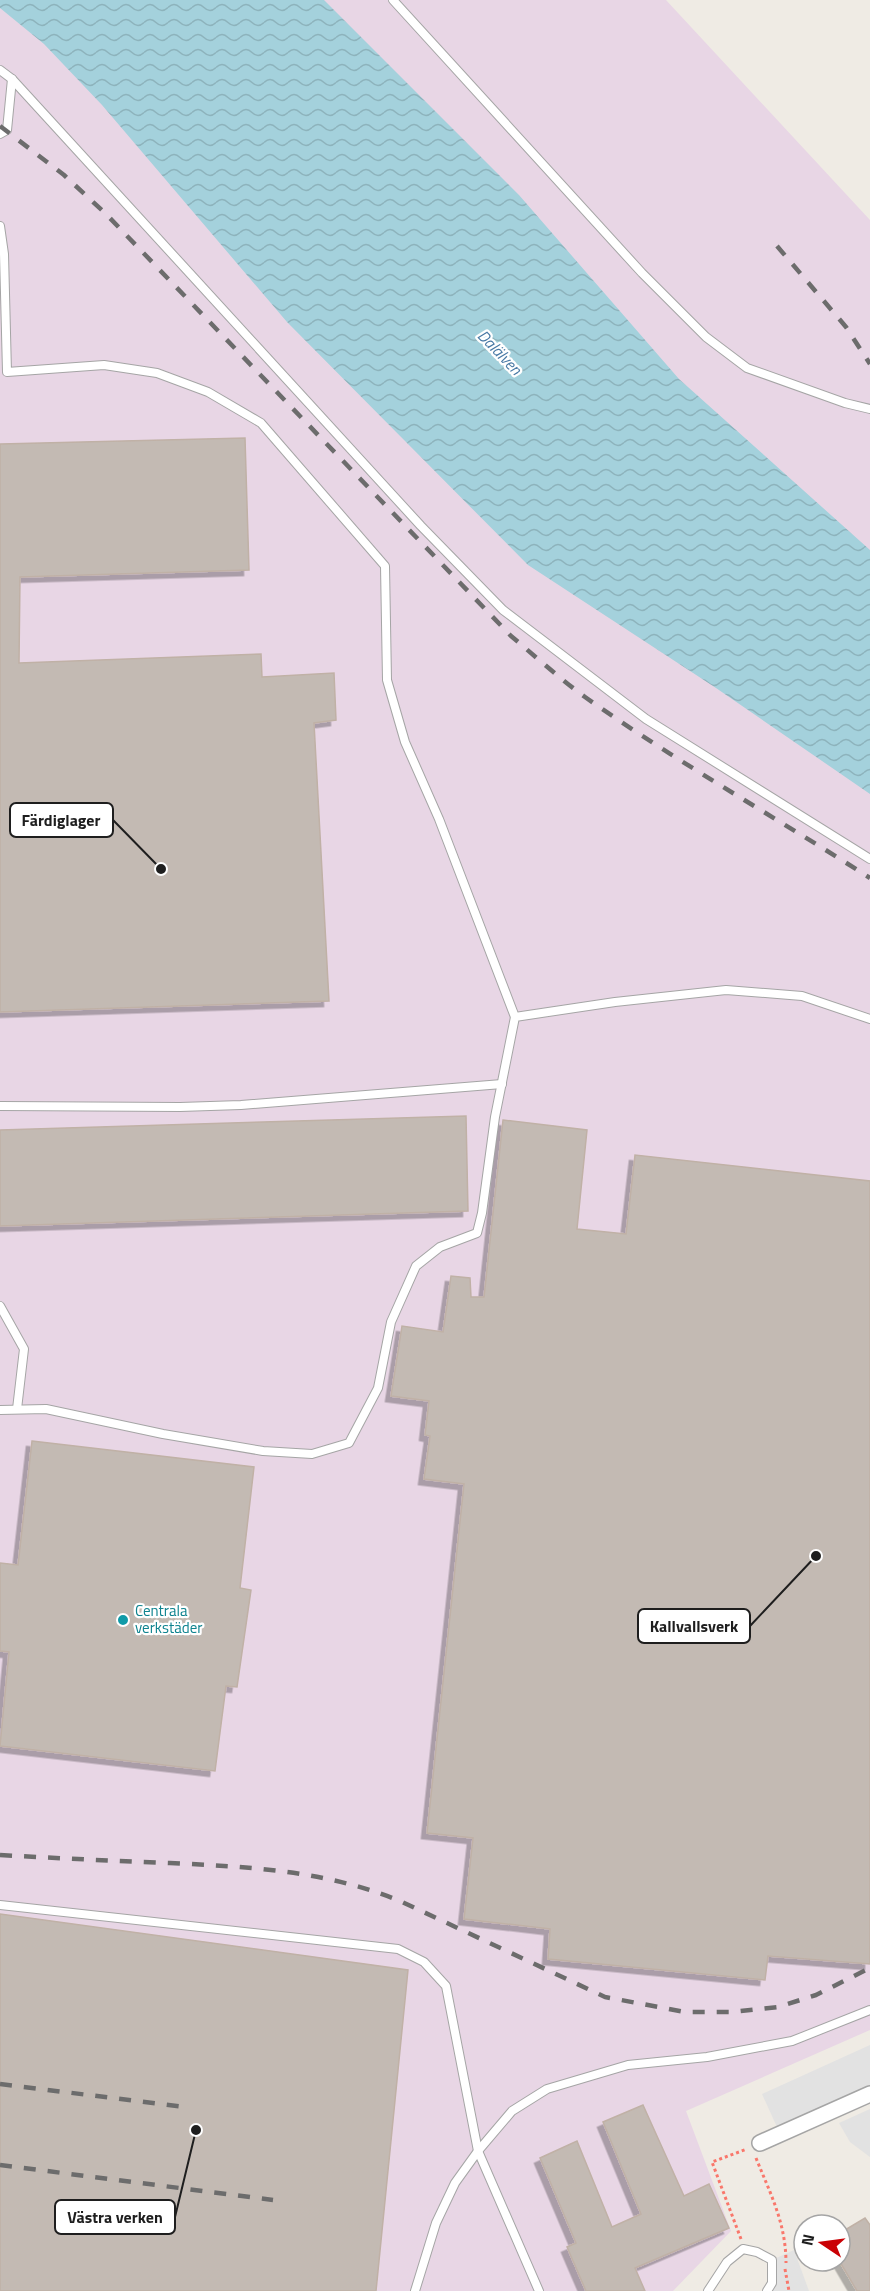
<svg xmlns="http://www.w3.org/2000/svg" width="870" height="2291" viewBox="0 0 870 2291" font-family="'Titillium Web',sans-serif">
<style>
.industrial{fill:#e8d6e5}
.parking{fill:#e2e2e2}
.water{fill:url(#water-waves)}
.building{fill:#c3bab3;stroke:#c0b1a6;stroke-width:1.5;filter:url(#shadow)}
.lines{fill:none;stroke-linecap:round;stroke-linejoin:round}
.service-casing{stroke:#a5a5a5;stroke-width:10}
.minor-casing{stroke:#a5a5a5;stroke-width:18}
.path{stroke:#f9776b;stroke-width:3;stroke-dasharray:3 3;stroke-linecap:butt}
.service{stroke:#fff;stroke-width:8}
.minor{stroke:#fff;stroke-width:15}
.rail{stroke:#6c6c6c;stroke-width:4.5;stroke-dasharray:12 12;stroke-linecap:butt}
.culture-dot{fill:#0f9aa8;stroke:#fff;stroke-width:2}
.labels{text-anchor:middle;stroke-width:4.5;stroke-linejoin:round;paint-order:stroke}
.culture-label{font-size:15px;fill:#0d838f;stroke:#fff;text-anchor:start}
.water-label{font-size:16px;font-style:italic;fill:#4879a5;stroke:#fff}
.leader{fill:none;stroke:#1e1e1e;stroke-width:2}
.callout-dot{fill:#1e1e1e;stroke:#fff;stroke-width:2}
.callout{fill:#fff;stroke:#1e1e1e;stroke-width:2}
.callout-label{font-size:16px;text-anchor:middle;font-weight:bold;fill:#1e1e1e}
</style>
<defs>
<pattern id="water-waves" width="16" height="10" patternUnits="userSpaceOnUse" patternTransform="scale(1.5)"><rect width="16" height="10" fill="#a4d1dc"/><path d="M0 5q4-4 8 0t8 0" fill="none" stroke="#8db3bc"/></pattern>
<filter id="shadow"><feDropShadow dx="-5.5" dy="5.5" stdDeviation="0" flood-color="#0004"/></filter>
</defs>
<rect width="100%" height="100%" fill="#efebe4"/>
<path class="industrial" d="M 0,0 L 666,0 L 870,220 L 870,2030 L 686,2111 L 731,2231 L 673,2291 L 0,2291 Z"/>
<g class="parking">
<path d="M 870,2045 L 870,2089 L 777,2127 L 762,2094 Z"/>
<path d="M 870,2109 L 870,2157 L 850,2142 L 839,2123 Z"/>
<path d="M 794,2250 L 809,2291 L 767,2291 L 772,2260 Z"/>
</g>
<path class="water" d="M 0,0 L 324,0 L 519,195 L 679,379 L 870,550 L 870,794 L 716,688 L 528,565 L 287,322 L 102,105 L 44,44 L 0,8 Z"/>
<g class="building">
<path d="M 245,438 L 249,570 L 20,577 L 19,663 L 261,654 L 262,677 L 334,673 L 336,720 L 314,723 L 329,1001 L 0,1012 L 0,444 Z"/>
<path d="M 466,1116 L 468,1211 L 0,1226 L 0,1130 Z"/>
<path d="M 503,1120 L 587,1130 L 577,1229 L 626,1234 L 635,1155 L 870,1181 L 870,1964 L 768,1956 L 765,1980 L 548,1959 L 550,1929 L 464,1919 L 473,1838 L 427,1833 L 464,1484 L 424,1479 L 430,1436 L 425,1435 L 429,1401 L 391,1396 L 402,1326 L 443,1332 L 451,1276 L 470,1278 L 471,1297 L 484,1297 Z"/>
<path d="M 32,1441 L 254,1467 L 240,1588 L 251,1590 L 237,1687 L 226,1686 L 215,1771 L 0,1746 L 9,1652 L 0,1651 L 0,1563 L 18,1565 Z"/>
<path d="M 0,1914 L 408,1970 L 376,2291 L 0,2291 Z"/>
<path d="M 643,2105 L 684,2196 L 709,2184 L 729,2228 L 635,2268 L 645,2291 L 586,2291 L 567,2247 L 576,2243 L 540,2158 L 577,2141 L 612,2227 L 641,2214 L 603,2122 Z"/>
<path d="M 865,2218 L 870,2225 L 870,2291 L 857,2291 L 840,2262 L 840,2233 Z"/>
</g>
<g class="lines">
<defs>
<g id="service">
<path d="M 393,0 L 642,273 L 706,337 L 747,368 L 845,403 L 870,409"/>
<path d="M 0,70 L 12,79 L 421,526 L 503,610 L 646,719 L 870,859"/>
<path d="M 0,134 L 7,130 L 12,79"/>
<path d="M 0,226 L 4,254 L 7,372 L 104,365 L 157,373 L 208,392 L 261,423 L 385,566 L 387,680 L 405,742 L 439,819 L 515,1017"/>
<path d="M 0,1106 L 180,1107 L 241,1105 L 502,1084"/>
<path d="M 0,1306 L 24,1349 L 17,1409"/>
<path d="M 0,1410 L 46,1409 L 163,1434 L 263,1451 L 312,1454 L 349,1443 L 378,1388 L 391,1322 L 416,1266 L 440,1247 L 477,1233 L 482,1213 L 495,1117 L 515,1017 L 615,1002 L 726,990 L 802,996 L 870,1019"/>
<path d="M 0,1905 L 398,1949 L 424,1962 L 446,1986 L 478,2151 L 539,2291"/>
<path d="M 415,2291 L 436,2223 L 455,2183 L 478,2151 L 512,2111 L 547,2089 L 628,2065 L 707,2057 L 792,2041 L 870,2010"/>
<path d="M 708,2291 L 727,2262 L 743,2249 L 757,2252 L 772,2260 L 772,2283 L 767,2291"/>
</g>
<path id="minor" d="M 760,2143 L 870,2094"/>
</defs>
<use href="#service" class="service-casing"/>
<use href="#minor" class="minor-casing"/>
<g class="path">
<path d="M 756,2158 C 770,2193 786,2223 786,2263"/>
<path d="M 741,2239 L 712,2162 L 747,2149"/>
<path d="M 785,2269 L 789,2291"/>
</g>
<use href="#service" class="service"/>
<use href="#minor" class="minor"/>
<g class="rail">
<path d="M 0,126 L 64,175 L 106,214 L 511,636 C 535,656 559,678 585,697 C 677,762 775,817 870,878"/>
<path d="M 777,246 L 846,327 L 870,364"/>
<path d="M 0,1855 C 57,1858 113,1861 170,1863 C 250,1867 324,1870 400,1901 L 605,1997 L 685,2012 L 732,2012 L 778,2007 L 816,1995 L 870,1968"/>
<path d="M 0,2084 L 185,2107"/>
<path d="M 0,2165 L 273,2200"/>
</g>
</g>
<circle class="culture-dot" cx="123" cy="1620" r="6"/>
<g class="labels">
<g class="culture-label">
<text x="135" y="1616">Centrala<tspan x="135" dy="17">verkstäder</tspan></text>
</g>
<g class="water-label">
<text transform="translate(500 352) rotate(46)" y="6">Dalälven</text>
</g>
</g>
<path class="leader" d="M161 869L113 820M816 1556L750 1626M196 2130L175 2217"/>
<g class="callout-dot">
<circle cx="161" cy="869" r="6"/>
<circle cx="816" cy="1556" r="6"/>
<circle cx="196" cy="2130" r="6"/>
</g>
<g class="callout">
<rect x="10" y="803" width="103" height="34" rx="6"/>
<rect x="638" y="1609" width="112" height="34" rx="6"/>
<rect x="55" y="2200" width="120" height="34" rx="6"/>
</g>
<g class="callout-label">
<text x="61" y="826">Färdiglager</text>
<text x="694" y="1632">Kallvallsverk</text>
<text x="115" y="2223">Västra verken</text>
</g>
<g transform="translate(822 2243) rotate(283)"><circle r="28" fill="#ffffff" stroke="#a5a5a5" stroke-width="1.5"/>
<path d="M0-4.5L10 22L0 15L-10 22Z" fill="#ca0105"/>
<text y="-9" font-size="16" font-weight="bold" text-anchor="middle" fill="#1e1e1e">N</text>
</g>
</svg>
